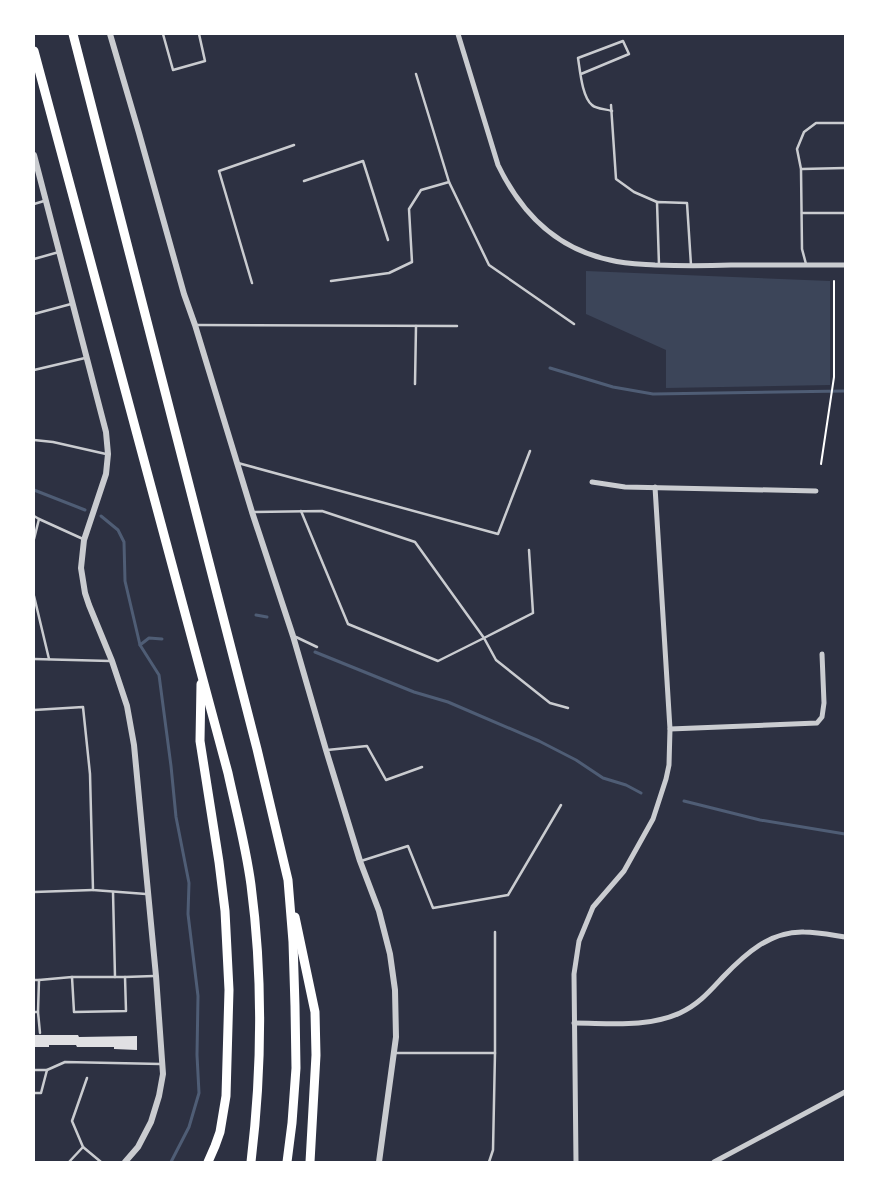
<svg xmlns="http://www.w3.org/2000/svg" width="879" height="1196" viewBox="0 0 879 1196" font-family="'Archivo Narrow',sans-serif">
<style>
.green{fill:#3c4559}
.lines{fill:none;stroke-linecap:round;stroke-linejoin:round}
.stream{stroke:#4f5d75;stroke-width:3}
.building{fill:#e0e0e3}
.path{stroke:#fff;stroke-width:2}
.service{stroke:#caccd0;stroke-width:2.5}
.minor{stroke:#caccd0;stroke-width:5}
.tertiary{stroke:#caccd0;stroke-width:6}
.motorway{stroke:#fff;stroke-width:9}
</style>
<rect width="100%" height="100%" fill="#2d3142"/>
<path class="green" d="M 586,271 L 830,281 L 830,385 L 666,388 L 666,350 L 586,314 Z"/>
<g class="lines">
<g class="stream">
<path d="M 550,368 L 613,387 L 653,394 L 845,391"/>
<path d="M 34,490 L 85,510"/>
<path d="M 101,516 L 118,530 L 124,542 L 125,581 L 140,645 L 159,675 L 171,766 L 176,817 L 189,883 L 188,914 L 198,996 L 197,1055 L 199,1093 L 189,1127 L 171,1162"/>
<path d="M 256,615 L 267,617"/>
<path d="M 140,645 L 149,638 L 162,639"/>
<path d="M 315,652 L 414,692 L 448,702 L 539,741 L 576,760 L 603,778 L 626,785 L 641,793"/>
<path d="M 684,801 L 760,820 L 845,834"/>
</g>
</g>
<path class="building" d="M 34,1035 L 78,1035 L 79,1037 L 137,1036 L 137,1050 L 114,1049 L 114,1047 L 77,1047 L 76,1045 L 49,1045 L 49,1047 L 34,1047 Z"/>
<g class="lines">
<path class="path" d="M 821,464 L 834,377 L 834,281"/>
<g class="service">
<path d="M 163,34 L 173,70 L 205,61 L 199,34"/>
<path d="M 581,74 L 629,54 L 623,41 L 578,58 C 580,70 582,97 592,105 C 596,109 606,109 612,111"/>
<path d="M 611,105 L 616,179 L 634,192 L 657,202"/>
<path d="M 802,169 L 845,168"/>
<path d="M 304,181 L 363,161 L 388,240"/>
<path d="M 449,182 L 489,265 L 574,324"/>
<path d="M 34,204 L 44,201"/>
<path d="M 802,213 L 845,213"/>
<path d="M 34,259 L 59,252"/>
<path d="M 806,264 L 802,249 L 801,169 L 797,149 L 804,132 L 816,123 L 845,123"/>
<path d="M 659,265 L 657,202 L 687,203 L 691,265"/>
<path d="M 331,281 L 389,273 L 412,262 L 409,209 L 421,190 L 449,182 L 416,74"/>
<path d="M 252,283 L 219,171 L 294,145"/>
<path d="M 34,314 L 71,304"/>
<path d="M 197,325 L 457,326"/>
<path d="M 34,370 L 85,358"/>
<path d="M 415,384 L 416,326"/>
<path d="M 34,440 L 53,442 L 106,454"/>
<path d="M 238,463 L 498,534 L 530,451"/>
<path d="M 301,511 L 348,624 L 438,661 L 484,638 L 496,660 L 550,703 L 568,708"/>
<path d="M 254,512 L 322,511 L 415,542 L 484,638 L 533,613 L 529,550"/>
<path d="M 34,516 L 39,519 L 83,539"/>
<path d="M 34,539 L 39,519"/>
<path d="M 34,596 L 49,659"/>
<path d="M 296,637 L 317,647"/>
<path d="M 34,659 L 110,661"/>
<path d="M 34,710 L 83,707 L 90,774 L 93,890 L 146,894"/>
<path d="M 327,750 L 367,746 L 386,780 L 422,767"/>
<path d="M 361,861 L 408,846 L 433,908 L 508,895 L 561,805"/>
<path d="M 34,892 L 93,890"/>
<path d="M 113,892 L 115,977"/>
<path d="M 72,977 L 125,977"/>
<path d="M 34,980 L 39,980 L 38,1012"/>
<path d="M 39,980 L 72,977 L 74,1012 L 126,1011 L 125,977 L 154,976"/>
<path d="M 34,1012 L 38,1012 L 40,1033"/>
<path d="M 395,1053 L 495,1053 L 495,932"/>
<path d="M 34,1070 L 47,1070 L 65,1062 L 161,1064"/>
<path d="M 87,1078 L 72,1121 L 83,1147 L 101,1162"/>
<path d="M 34,1093 L 41,1093 L 47,1070"/>
<path d="M 69,1162 L 83,1147"/>
<path d="M 489,1162 L 493,1150 L 495,1053"/>
</g>
<g class="minor">
<path d="M 458,34 L 498,165 C 521,213 557,249 610,260 C 625,264 640,264 655,265 C 680,266 706,266 731,265 C 769,265 807,265 845,265"/>
<path d="M 592,482 L 625,487 L 816,491"/>
<path d="M 670,729 L 817,723 L 822,717 L 824,703 L 822,654"/>
<path d="M 574,1023 C 609,1023 647,1028 680,1013 C 699,1004 709,992 723,977 C 745,954 770,931 804,932 C 817,932 832,935 845,937"/>
<path d="M 576,1162 L 574,974 L 579,941 L 593,907 L 624,871 L 653,819 L 666,779 L 669,765 L 670,729 L 655,487"/>
<path d="M 714,1162 L 845,1092"/>
</g>
<g class="tertiary">
<path d="M 110,34 L 139,133 L 184,294 L 195,325 L 252,512 L 293,636 L 326,750 L 360,861 L 379,911 L 390,954 L 395,990 L 396,1037 L 379,1162"/>
<path d="M 34,155 L 106,432 L 108,454 L 106,474 L 84,540 L 81,568 L 85,593 L 89,605 L 112,661 L 127,706 L 134,745 L 156,976 L 163,1074 L 159,1096 L 151,1122 L 138,1147 L 125,1162"/>
</g>
<g class="motorway">
<path d="M 73,34 L 257,749 L 288,880 L 293,942 L 295,1006 L 296,1068 L 292,1123 L 287,1162"/>
<path d="M 34,51 L 228,773 C 236,810 246,847 251,885 C 263,977 262,1070 251,1162"/>
<path d="M 201,684 L 200,741 L 219,862 L 225,911 L 229,990 L 226,1096 L 220,1132 L 215,1146 L 208,1162"/>
<path d="M 295,917 L 315,1012 L 316,1055 L 310,1162"/>
</g>
</g>
<rect width="879" height="1196" fill="none" stroke="#ffffff" stroke-width="70"/>
</svg>
